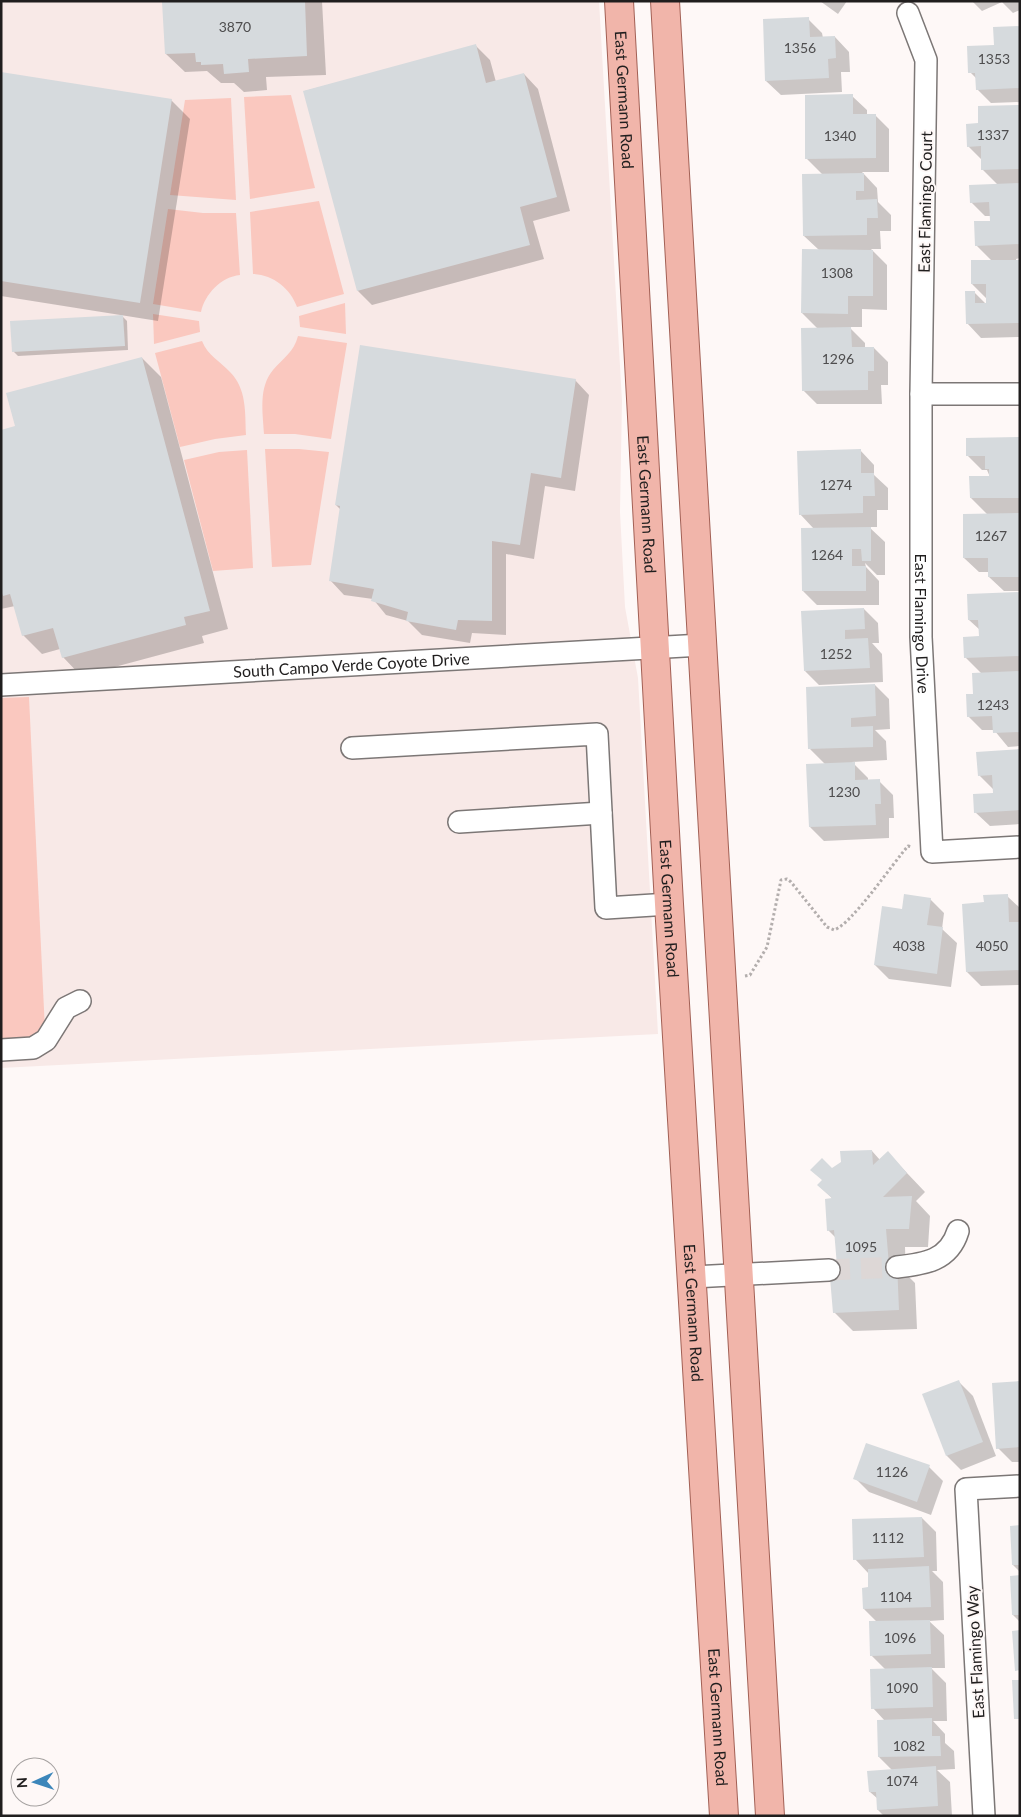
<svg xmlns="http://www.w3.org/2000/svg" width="1021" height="1817" viewBox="0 0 1021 1817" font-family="Lato,sans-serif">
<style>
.built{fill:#f8e9e7}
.green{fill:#fac8bf}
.shadow{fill:#0003}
.building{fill:#d6dadd}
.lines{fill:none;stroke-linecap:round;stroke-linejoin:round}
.minor-tunnel{stroke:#ddd7d6;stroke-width:21;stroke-dasharray:21 11;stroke-linecap:butt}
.minor-casing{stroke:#7c7776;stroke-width:24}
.major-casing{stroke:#a26055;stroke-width:30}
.path{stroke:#b3aead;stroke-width:3;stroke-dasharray:2.5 2.5;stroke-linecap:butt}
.minor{stroke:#fff;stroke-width:21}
.major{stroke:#f1b5aa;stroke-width:28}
.labels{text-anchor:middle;stroke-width:4;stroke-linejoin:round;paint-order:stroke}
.number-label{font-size:14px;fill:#4e4d4e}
.street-label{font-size:16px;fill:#201e1e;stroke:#fef8f7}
</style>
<rect width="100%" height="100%" fill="#fef8f7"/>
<path class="built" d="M 1,1 L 599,1 L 622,401 L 620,512 L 625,607 L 638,678 L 658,1034 L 1,1068 Z"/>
<g class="green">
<path d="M 291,95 L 315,188 L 250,199 L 244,97 Z"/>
<path d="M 231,98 L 236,200 L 170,195 L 185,100 Z"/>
<path d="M 319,201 L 344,294 L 297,307 C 290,288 273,275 253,274 L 250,212 Z"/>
<path d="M 168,209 L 203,213 L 236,213 L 240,275 C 221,277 205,294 201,312 L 153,304 Z"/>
<path d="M 345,303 L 346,334 L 300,327 L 299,316 Z"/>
<path d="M 153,314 L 199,321 L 200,332 L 154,344 Z"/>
<path d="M 298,336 L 347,343 L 331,439 L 295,434 L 264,434 C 263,413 258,388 273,370 C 283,358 294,352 298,336 Z"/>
<path d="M 202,341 C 208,356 220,361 230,372 C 247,389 245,413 246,435 L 215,439 L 180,447 L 155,353 Z"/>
<path d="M 265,449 L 299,449 L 329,452 L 311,565 L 272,567 Z"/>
<path d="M 247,450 L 253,568 L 213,571 L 184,460 L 219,452 Z"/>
<path d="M 29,697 L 46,1051 L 1,1053 L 1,698 Z"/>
</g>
<g class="shadow">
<path d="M 186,1 L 322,1 L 326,75 L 266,77 L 267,90 L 244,92 L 234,83 L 221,83 L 207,71 L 185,72 L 166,54 Z"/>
<path d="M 820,1 L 847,1 L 838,14 Z"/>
<path d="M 972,1 L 1020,1 L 1020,10 L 1013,13 L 1002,2 L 982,11 Z"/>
<path d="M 808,19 L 822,33 L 823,38 L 835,37 L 849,52 L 850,72 L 841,72 L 842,92 L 781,95 L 766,81 Z"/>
<path d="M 1020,27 L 1020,102 L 991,103 L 977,89 L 977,79 L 970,72 L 995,46 Z"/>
<path d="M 476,46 L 490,60 L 496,82 L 524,74 L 538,89 L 570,211 L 533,221 L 544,259 L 372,305 L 358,291 L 305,91 Z"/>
<path d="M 1,73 L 171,100 L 190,119 L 158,321 L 1,296 Z"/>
<path d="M 852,96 L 867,110 L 867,115 L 875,115 L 889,129 L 889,172 L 862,172 L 877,188 L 878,202 L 891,215 L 891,231 L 880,231 L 881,249 L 871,249 L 887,265 L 887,310 L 862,309 L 862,327 L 849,327 L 865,343 L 865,348 L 874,348 L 888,362 L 888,385 L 881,385 L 882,404 L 817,404 L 803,390 L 818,329 L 802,313 L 819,250 L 804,236 L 823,175 L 807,159 Z"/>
<path d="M 1020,106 L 1020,258 L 1016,259 L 1016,261 L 1020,261 L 1020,337 L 981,338 L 967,323 L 974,292 L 987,305 L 987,299 L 972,284 L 992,261 L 976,245 L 991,222 L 991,216 L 985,216 L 971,202 L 998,185 L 982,169 L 982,160 L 968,146 L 979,124 Z"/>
<path d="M 122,316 L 127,321 L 128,350 L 18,356 L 13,351 Z"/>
<path d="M 142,358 L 161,377 L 228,629 L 202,636 L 204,643 L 81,676 L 63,657 L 60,649 L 42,654 L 23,635 L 15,606 L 1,609 L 1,431 L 16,427 Z"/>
<path d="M 575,380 L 589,395 L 575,491 L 545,486 L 534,559 L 506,554 L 506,635 L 472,633 L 470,643 L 422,635 L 408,621 L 386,615 L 373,599 L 344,595 L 330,580 L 341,510 L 336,505 Z"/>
<path d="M 1020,439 L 1020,591 L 1004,591 L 989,577 L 989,572 L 979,572 L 964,558 L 987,514 L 971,498 L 990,477 L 987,470 L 982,470 L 967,455 Z"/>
<path d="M 860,450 L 874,465 L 874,475 L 888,488 L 888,510 L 877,510 L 877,527 L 869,527 L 885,542 L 885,575 L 877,575 L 865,563 L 866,567 L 879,581 L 879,605 L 817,605 L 803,591 L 814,529 L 800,514 Z"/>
<path d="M 1020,594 L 1020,746 L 1008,747 L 994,730 L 982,730 L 968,716 L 982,674 L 965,657 L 980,638 L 980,630 L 969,620 Z"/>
<path d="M 864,609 L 878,623 L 879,643 L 872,643 L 882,654 L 883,682 L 819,685 L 805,671 Z"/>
<path d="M 875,685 L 889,699 L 890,729 L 875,730 L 886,741 L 887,760 L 852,762 L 868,778 L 868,781 L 879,781 L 893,795 L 894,818 L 889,818 L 889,838 L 824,841 L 810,827 L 826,765 L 810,749 Z"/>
<path d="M 1020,750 L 1020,824 L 990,826 L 975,812 L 994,794 L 993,789 L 979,775 Z"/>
<path d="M 1007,896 L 1020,908 L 1020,985 L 981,986 L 967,972 L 985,903 Z"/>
<path d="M 930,899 L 944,913 L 942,929 L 957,943 L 951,987 L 889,979 L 875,965 L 903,910 Z"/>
<path d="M 872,1151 L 880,1160 L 888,1153 L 925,1192 L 916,1201 L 930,1216 L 928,1247 L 905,1247 L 906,1274 L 915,1283 L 917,1329 L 853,1331 L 834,1312 L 838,1267 L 836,1238 L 828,1230 L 833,1199 L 818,1185 L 832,1170 Z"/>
<path d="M 958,1381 L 973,1396 L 996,1456 L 961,1470 L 947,1456 Z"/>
<path d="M 1020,1382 L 1020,1462 L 1012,1462 L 998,1448 Z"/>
<path d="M 929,1467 L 943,1481 L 931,1515 L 869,1492 L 855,1478 Z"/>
<path d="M 922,1518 L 936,1532 L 937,1571 L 932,1571 L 943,1582 L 944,1620 L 929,1621 L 944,1635 L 945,1668 L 931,1668 L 946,1683 L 947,1721 L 933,1721 L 945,1734 L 945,1743 L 954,1751 L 955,1769 L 937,1770 L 950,1782 L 952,1816 L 884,1816 L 878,1810 L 878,1799 L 870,1792 L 893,1771 L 879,1757 L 885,1721 L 873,1708 L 886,1670 L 871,1655 L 877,1622 L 864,1609 L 870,1588 L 869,1574 L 855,1559 Z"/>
<path d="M 1020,1526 L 1020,1572 L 1013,1565 Z"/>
<path d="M 1020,1577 L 1020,1622 L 1013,1615 Z"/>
</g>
<g class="building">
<path d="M 305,1 L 307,56 L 248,59 L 249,72 L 224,74 L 223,64 L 201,65 L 201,62 L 196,62 L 195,53 L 165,54 L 162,2 Z"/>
<path d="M 809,17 L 810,37 L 835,36 L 836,58 L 828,59 L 829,78 L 765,81 L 763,19 Z"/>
<path d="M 1020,26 L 1020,88 L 976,90 L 975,73 L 968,73 L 967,46 L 994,45 L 993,27 Z"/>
<path d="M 476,44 L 486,83 L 524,73 L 557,197 L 520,207 L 530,245 L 357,291 L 303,91 Z"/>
<path d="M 1,72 L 172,99 L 140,303 L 1,281 Z"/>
<path d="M 853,94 L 853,114 L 876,114 L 876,158 L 805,159 L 805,95 Z"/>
<path d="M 1020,105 L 1020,169 L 981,170 L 981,146 L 967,147 L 966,124 L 978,123 L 978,106 Z"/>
<path d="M 864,173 L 864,191 L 856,191 L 856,200 L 877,199 L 878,218 L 867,218 L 867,235 L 803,236 L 802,174 Z"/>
<path d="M 1020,183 L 1020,244 L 975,246 L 974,221 L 990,221 L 989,202 L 970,203 L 969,185 Z"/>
<path d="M 802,249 L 873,250 L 873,296 L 848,296 L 848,314 L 801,313 Z"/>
<path d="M 971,260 L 1020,260 L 1020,323 L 966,324 L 965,291 L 975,291 L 975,303 L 986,303 L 986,284 L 971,284 Z"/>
<path d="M 123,315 L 125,346 L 12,352 L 10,321 Z"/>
<path d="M 851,327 L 852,347 L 874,347 L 874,371 L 868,371 L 868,390 L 802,391 L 801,328 Z"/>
<path d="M 360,345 L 576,379 L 561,478 L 531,473 L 520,545 L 492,541 L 492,621 L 458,620 L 456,630 L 406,621 L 408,612 L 371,601 L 374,589 L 329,581 L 340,506 L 335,505 Z"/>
<path d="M 142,357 L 210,611 L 184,617 L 186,625 L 62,658 L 53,628 L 22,636 L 10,594 L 3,596 L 1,590 L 1,430 L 15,426 L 6,393 Z"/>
<path d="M 1020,437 L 1020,498 L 970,498 L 969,476 L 989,476 L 989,469 L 985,469 L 985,456 L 966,456 L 966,438 Z"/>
<path d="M 861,449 L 861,473 L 874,473 L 875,496 L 863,496 L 863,513 L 799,515 L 797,451 Z"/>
<path d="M 1020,513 L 1020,577 L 988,577 L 988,558 L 963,558 L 963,514 Z"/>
<path d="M 871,527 L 871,561 L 862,561 L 861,549 L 852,549 L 852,566 L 866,566 L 866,591 L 802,591 L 801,528 Z"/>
<path d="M 1020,592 L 1020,656 L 964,658 L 963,637 L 979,636 L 978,620 L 968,620 L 967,594 Z"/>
<path d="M 864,608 L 865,629 L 845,630 L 845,639 L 868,638 L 870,668 L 804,671 L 801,611 Z"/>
<path d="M 1020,671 L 1020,732 L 993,733 L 992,716 L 967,717 L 966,694 L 973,694 L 972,673 Z"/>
<path d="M 875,684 L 876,716 L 851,718 L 851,727 L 873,726 L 873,747 L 808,749 L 806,687 Z"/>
<path d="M 1020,749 L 1020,810 L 974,813 L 973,794 L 993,793 L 992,775 L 978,776 L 976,752 Z"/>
<path d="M 855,762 L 855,780 L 880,779 L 881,804 L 875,804 L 876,825 L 809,827 L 806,764 Z"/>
<path d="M 904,894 L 931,898 L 927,925 L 943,927 L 937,974 L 874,965 L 882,906 L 902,909 Z"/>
<path d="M 1008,894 L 1009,922 L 1020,922 L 1020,970 L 966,972 L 962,904 L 984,902 L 983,895 Z"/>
<path d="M 872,1150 L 873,1165 L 888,1151 L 907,1173 L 883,1197 L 912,1196 L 909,1229 L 886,1229 L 889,1265 L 897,1263 L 899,1310 L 833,1313 L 829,1266 L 837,1266 L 834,1230 L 827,1231 L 825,1199 L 832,1198 L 817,1185 L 822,1180 L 810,1170 L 822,1158 L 832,1168 L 841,1162 L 840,1151 Z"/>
<path d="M 959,1380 L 983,1442 L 946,1456 L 922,1394 Z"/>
<path d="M 1020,1381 L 1020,1447 L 996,1449 L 992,1383 Z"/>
<path d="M 866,1443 L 930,1465 L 917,1502 L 853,1479 Z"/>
<path d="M 922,1517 L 924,1557 L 853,1560 L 852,1519 Z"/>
<path d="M 1020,1525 L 1020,1565 L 1012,1565 L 1010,1526 Z"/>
<path d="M 929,1566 L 931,1607 L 863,1609 L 862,1588 L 868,1587 L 868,1569 Z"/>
<path d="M 1020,1575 L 1020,1615 L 1012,1615 L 1010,1576 Z"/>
<path d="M 930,1620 L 931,1654 L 870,1656 L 869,1621 Z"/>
<path d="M 1020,1630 L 1020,1670 L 1015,1671 L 1012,1631 Z"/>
<path d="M 932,1667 L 933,1707 L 871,1709 L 870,1669 Z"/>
<path d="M 1012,1680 L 1020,1680 L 1020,1719 L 1014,1719 Z"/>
<path d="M 932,1718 L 932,1736 L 940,1736 L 941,1756 L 878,1757 L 877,1720 Z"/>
<path d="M 936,1766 L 938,1806 L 877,1810 L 876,1792 L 869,1792 L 867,1771 Z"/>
</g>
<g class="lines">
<path class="minor-tunnel" d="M 829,1270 L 897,1267"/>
<defs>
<g id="minor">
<path id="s1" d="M 908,13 L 926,60 L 921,394 L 921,637 L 932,852 L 1020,847"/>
<path d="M 921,394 L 1020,394"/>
<path id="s2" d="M 1,685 L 702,645"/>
<path d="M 352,748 L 597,734 L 606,908 L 669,904"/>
<path d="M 459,822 L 601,813"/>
<path d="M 1,1050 L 33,1048 L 46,1040 L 66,1008 L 80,1001"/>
<path d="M 897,1267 C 924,1264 949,1261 958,1231"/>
<path d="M 693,1277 L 829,1270"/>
<path d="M 984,1816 L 966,1489 L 1020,1486"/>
</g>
<g id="major">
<path id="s3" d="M 619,1 L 669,904 L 724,1816"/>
<path d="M 665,1 L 770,1816"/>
</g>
</defs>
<use href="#minor" class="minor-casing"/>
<use href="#major" class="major-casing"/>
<path class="path" d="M 745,976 L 750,975 L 767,947 L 781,880 L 787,879 L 791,882 L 827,927 L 834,930 C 852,924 893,863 908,846 L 912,847"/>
<use href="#minor" class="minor"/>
<use href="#major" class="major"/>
</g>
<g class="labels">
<g class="number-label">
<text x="235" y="32">3870</text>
<text x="800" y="53">1356</text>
<text x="994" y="64">1353</text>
<text x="993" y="140">1337</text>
<text x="840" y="141">1340</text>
<text x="837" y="278">1308</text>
<text x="838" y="364">1296</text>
<text x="836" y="490">1274</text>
<text x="991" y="541">1267</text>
<text x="827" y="560">1264</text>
<text x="836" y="659">1252</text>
<text x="993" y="710">1243</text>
<text x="844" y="797">1230</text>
<text x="909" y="951">4038</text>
<text x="992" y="951">4050</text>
<text x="861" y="1252">1095</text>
<text x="892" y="1477">1126</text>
<text x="888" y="1543">1112</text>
<text x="896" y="1602">1104</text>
<text x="900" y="1643">1096</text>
<text x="902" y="1693">1090</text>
<text x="909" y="1751">1082</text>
<text x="902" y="1786">1074</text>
</g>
<g class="street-label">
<text dy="6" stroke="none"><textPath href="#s3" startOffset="99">East Germann Road</textPath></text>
<text transform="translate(925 202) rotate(-89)" y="6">East Flamingo Court</text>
<text dy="6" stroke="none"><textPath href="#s3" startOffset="504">East Germann Road</textPath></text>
<text dy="6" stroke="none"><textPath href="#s1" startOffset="614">East Flamingo Drive</textPath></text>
<text dy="6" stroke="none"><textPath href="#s2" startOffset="351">South Campo Verde Coyote Drive</textPath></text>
<text dy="6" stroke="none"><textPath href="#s3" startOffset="909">East Germann Road</textPath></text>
<text dy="6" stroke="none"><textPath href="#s3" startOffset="1314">East Germann Road</textPath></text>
<text transform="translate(975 1652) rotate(-93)" y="6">East Flamingo Way</text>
<text dy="6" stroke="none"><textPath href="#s3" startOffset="1719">East Germann Road</textPath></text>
</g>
</g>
<rect width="1021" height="1817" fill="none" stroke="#201e1e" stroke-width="5"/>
<g transform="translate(35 1782) rotate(267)"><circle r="24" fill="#fef8f7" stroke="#a5a1a0"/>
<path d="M0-4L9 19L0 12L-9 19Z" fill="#3c86ba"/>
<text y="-8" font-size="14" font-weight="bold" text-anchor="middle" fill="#201e1e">N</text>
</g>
</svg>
